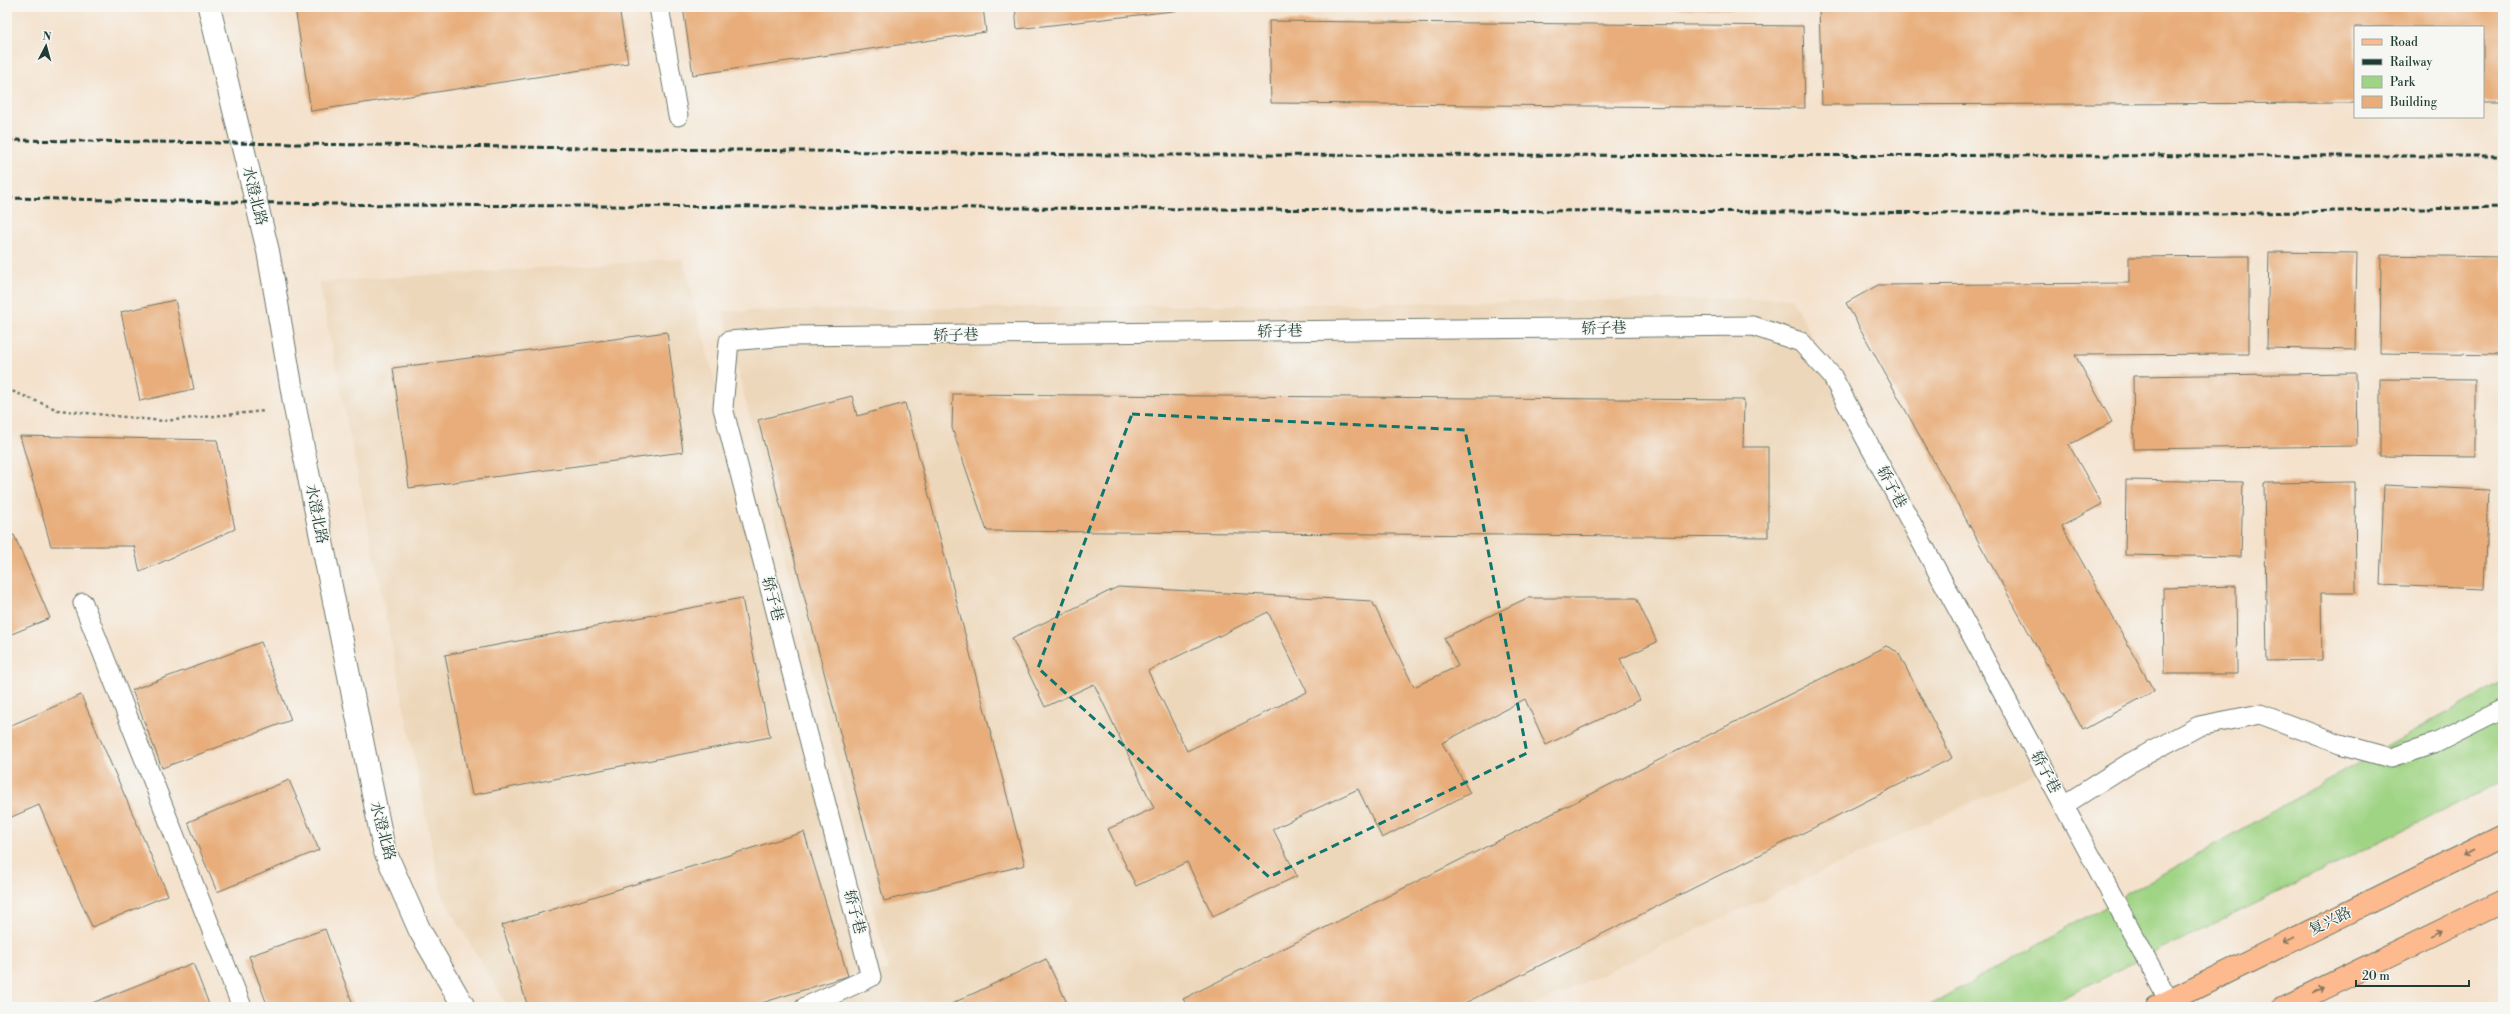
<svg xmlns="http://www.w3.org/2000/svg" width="2510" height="1014" viewBox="0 0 2510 1014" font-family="'Libre Bodoni','Noto Serif SC',serif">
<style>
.built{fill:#edd7ba}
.green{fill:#a0d485;stroke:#60885c}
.building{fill:#e8ad7a;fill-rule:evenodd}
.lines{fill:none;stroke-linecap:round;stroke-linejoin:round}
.service-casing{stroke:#6a776a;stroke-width:21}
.tertiary-casing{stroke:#6a776a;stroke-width:24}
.primary-casing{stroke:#6a776a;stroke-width:24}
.path{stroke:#6a776a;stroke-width:2.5;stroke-dasharray:3 3;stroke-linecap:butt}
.service{stroke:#fff;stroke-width:19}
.tertiary{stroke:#fff;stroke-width:22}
.primary{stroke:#fcba8e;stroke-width:22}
.rail{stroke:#1f3d34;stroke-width:3;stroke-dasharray:6 3;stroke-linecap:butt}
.oneway{stroke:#82755c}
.marked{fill:none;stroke:#0f766e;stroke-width:3;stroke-dasharray:8 5;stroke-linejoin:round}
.labels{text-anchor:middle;stroke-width:3;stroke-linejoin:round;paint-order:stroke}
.street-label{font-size:15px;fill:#1f3d34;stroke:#f6f6f2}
</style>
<rect width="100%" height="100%" fill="#f6f6f2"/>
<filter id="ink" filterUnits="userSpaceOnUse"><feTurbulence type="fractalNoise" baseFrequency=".025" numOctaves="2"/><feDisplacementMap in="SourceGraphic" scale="8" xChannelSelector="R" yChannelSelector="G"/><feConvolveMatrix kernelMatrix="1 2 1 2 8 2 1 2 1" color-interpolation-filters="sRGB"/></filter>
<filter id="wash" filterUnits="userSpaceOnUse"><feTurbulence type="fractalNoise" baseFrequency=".012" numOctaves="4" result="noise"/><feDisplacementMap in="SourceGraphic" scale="16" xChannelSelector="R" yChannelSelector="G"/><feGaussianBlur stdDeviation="0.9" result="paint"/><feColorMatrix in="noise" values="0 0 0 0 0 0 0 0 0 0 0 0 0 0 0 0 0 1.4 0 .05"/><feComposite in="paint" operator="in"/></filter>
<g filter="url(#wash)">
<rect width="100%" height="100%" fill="#f4e2cd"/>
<path class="built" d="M 683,259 L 871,977 L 888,969 L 723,311 L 1791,298 L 2046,768 L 1531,1007 L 805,1007 L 865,979 L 784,1007 L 508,1007 L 442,896 L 319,282 Z"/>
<path class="green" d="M 2503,681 L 2503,781 L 2045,1007 L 1927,1007 Z"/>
<g id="blocks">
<g class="building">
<path d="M 295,7 L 619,7 L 628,63 L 311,111 Z"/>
<path d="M 683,7 L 983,7 L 986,32 L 693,75 Z"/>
<path d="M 1015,7 L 1199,7 L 1199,8 L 1017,29 Z"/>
<path d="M 1638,7 L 1801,7 L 1801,10 L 1638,8 Z"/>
<path d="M 1819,7 L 2503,7 L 2503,102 L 2483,102 L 2483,27 L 2355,27 L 2355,103 L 1822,105 Z"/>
<path d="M 1269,21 L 1803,26 L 1805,108 L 1271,103 Z"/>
<path d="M 2269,252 L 2357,253 L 2355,350 L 2267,348 Z"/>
<path d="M 2381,255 L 2503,257 L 2503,355 L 2380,353 Z"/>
<path d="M 2249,256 L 2249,354 L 2075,355 L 2112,422 L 2069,445 L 2102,504 L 2062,526 L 2154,691 L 2083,730 L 1846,303 L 1878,285 L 2129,283 L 2129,257 Z"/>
<path d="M 175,300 L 194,389 L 140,401 L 121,312 Z"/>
<path d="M 667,332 L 683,452 L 409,488 L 393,368 Z"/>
<path d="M 2356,373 L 2357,446 L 2134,449 L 2133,376 Z"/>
<path d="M 2380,379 L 2475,380 L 2475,457 L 2380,456 Z"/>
<path d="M 953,394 L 1744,400 L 1743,447 L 1768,447 L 1768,537 L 987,531 L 952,428 Z"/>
<path d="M 852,396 L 857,416 L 905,403 L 1025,865 L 884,901 L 758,420 Z"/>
<path d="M 20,436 L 217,440 L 235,529 L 140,572 L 134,546 L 51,546 Z"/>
<path d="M 2126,480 L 2243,482 L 2241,557 L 2125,555 Z"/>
<path d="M 2355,482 L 2356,593 L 2321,593 L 2322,660 L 2267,661 L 2264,483 Z"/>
<path d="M 2384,485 L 2488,490 L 2484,589 L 2380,585 Z"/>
<path d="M 14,535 L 50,618 L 7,636 L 7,538 Z"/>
<path d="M 2236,586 L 2237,674 L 2164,674 L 2163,588 Z"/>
<path d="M 1118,587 L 1372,601 L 1414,687 L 1458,666 L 1444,638 L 1527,598 L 1636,598 L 1657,642 L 1620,659 L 1640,700 L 1546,745 L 1525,699 L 1442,743 L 1470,793 L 1382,838 L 1358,789 L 1273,829 L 1297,876 L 1213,916 L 1187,862 L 1136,886 L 1108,829 L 1154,808 L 1094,684 L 1045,707 L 1012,638 ZM 1268,612 L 1307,692 L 1187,751 L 1148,671 Z"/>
<path d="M 742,598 L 770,737 L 472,795 L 445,655 Z"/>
<path d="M 261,642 L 291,720 L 162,768 L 132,690 Z"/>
<path d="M 1886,646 L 1898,652 L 1952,758 L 1457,1007 L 1188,1007 L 1183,999 Z"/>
<path d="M 81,695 L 168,895 L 92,927 L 39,805 L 7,819 L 7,727 Z"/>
<path d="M 289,780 L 319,850 L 217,892 L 188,822 Z"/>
<path d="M 804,832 L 848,976 L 749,1007 L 528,1007 L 502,925 Z"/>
<path d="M 325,929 L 354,1007 L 268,1007 L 249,956 Z"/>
<path d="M 1046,959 L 1069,1007 L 945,1007 Z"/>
<path d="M 193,963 L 210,1007 L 82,1007 Z"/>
</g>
</g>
</g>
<g filter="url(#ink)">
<use href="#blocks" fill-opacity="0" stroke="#6a776a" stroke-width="1"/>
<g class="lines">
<defs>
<g id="service">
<path d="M 659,7 L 678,116"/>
<path d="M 83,603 L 242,1007"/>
<path d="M 2064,805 L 2128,764 L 2199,726 L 2260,714 L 2340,744 L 2391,758 L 2436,743 L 2503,709"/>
<path d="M 805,1007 L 871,977 L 723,408 L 729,341 L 789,336 L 1753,326 L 1801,342 L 1832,376 L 2169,1001"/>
</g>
<path id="tertiary" d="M 209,7 L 268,251 L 295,408 L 384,849 L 420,931 L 464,1007"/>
<g id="primary">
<path d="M 2157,1007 L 2503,836"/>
<path d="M 2284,1007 L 2503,901"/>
</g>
</defs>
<use href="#service" class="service-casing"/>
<use href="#tertiary" class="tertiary-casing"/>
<use href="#primary" class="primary-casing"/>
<path class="path" d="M 7,389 L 58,410 L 163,421 L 265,411"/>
<use href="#service" class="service"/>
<use href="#tertiary" class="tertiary"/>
<use href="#primary" class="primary"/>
<g class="rail">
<path d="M 7,140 L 1096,155 L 2503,156"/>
<path d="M 7,198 L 391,205 L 2217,214 L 2503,207"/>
</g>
</g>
<defs><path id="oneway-shaft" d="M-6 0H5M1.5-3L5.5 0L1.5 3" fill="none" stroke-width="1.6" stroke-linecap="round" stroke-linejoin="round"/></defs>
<g class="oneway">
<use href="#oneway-shaft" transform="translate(2468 853) rotate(154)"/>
<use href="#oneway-shaft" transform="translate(2436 934) rotate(-26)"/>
<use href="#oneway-shaft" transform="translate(2288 941) rotate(154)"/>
<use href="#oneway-shaft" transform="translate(2319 990) rotate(-26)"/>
</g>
</g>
<path class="marked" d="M 1132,414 L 1465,430 L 1527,753 L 1269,877 L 1038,668 Z"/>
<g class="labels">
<g class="street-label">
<text transform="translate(255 196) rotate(76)" y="5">水澄北路</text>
<text transform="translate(1604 328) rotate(-1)" y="5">轿子巷</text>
<text transform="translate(1280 331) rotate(-1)" y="5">轿子巷</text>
<text transform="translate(956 335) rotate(-1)" y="5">轿子巷</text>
<text transform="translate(1892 487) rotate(62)" y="5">轿子巷</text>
<text transform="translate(317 514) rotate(79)" y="5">水澄北路</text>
<text transform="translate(773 599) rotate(75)" y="5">轿子巷</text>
<text transform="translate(2046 772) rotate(62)" y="5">轿子巷</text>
<text transform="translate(383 831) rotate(75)" y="5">水澄北路</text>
<text transform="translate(855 912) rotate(75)" y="5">轿子巷</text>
<text transform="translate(2330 921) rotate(-26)" y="5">复兴路</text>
</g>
</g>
<rect width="2510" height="1014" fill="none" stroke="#f6f6f2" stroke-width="24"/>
<rect x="2354" y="26" width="130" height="92" fill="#f6f6f2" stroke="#a0aca6"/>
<rect x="2362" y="39" width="20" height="6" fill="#fcba8e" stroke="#a0aca6"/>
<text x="2390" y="46" font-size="12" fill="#1f3d34">Road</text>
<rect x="2362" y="59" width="20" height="6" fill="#1f3d34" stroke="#a0aca6"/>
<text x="2390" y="66" font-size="12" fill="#1f3d34">Railway</text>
<rect x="2362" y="76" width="20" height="12" fill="#a0d485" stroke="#a0aca6"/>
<text x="2390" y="86" font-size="12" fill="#1f3d34">Park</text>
<rect x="2362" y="96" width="20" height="12" fill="#e8ad7a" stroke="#a0aca6"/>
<text x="2390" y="106" font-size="12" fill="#1f3d34">Building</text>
<g transform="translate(46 46) rotate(6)" stroke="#f6f6f2" stroke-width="3" paint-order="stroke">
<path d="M0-3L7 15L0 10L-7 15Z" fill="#1f3d34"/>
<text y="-6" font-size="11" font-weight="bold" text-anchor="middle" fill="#1f3d34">N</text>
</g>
<path d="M2356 980v6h113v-6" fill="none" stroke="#1f3d34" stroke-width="2"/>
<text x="2362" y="980" font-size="12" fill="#1f3d34" stroke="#f6f6f2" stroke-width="3" paint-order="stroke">20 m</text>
</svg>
